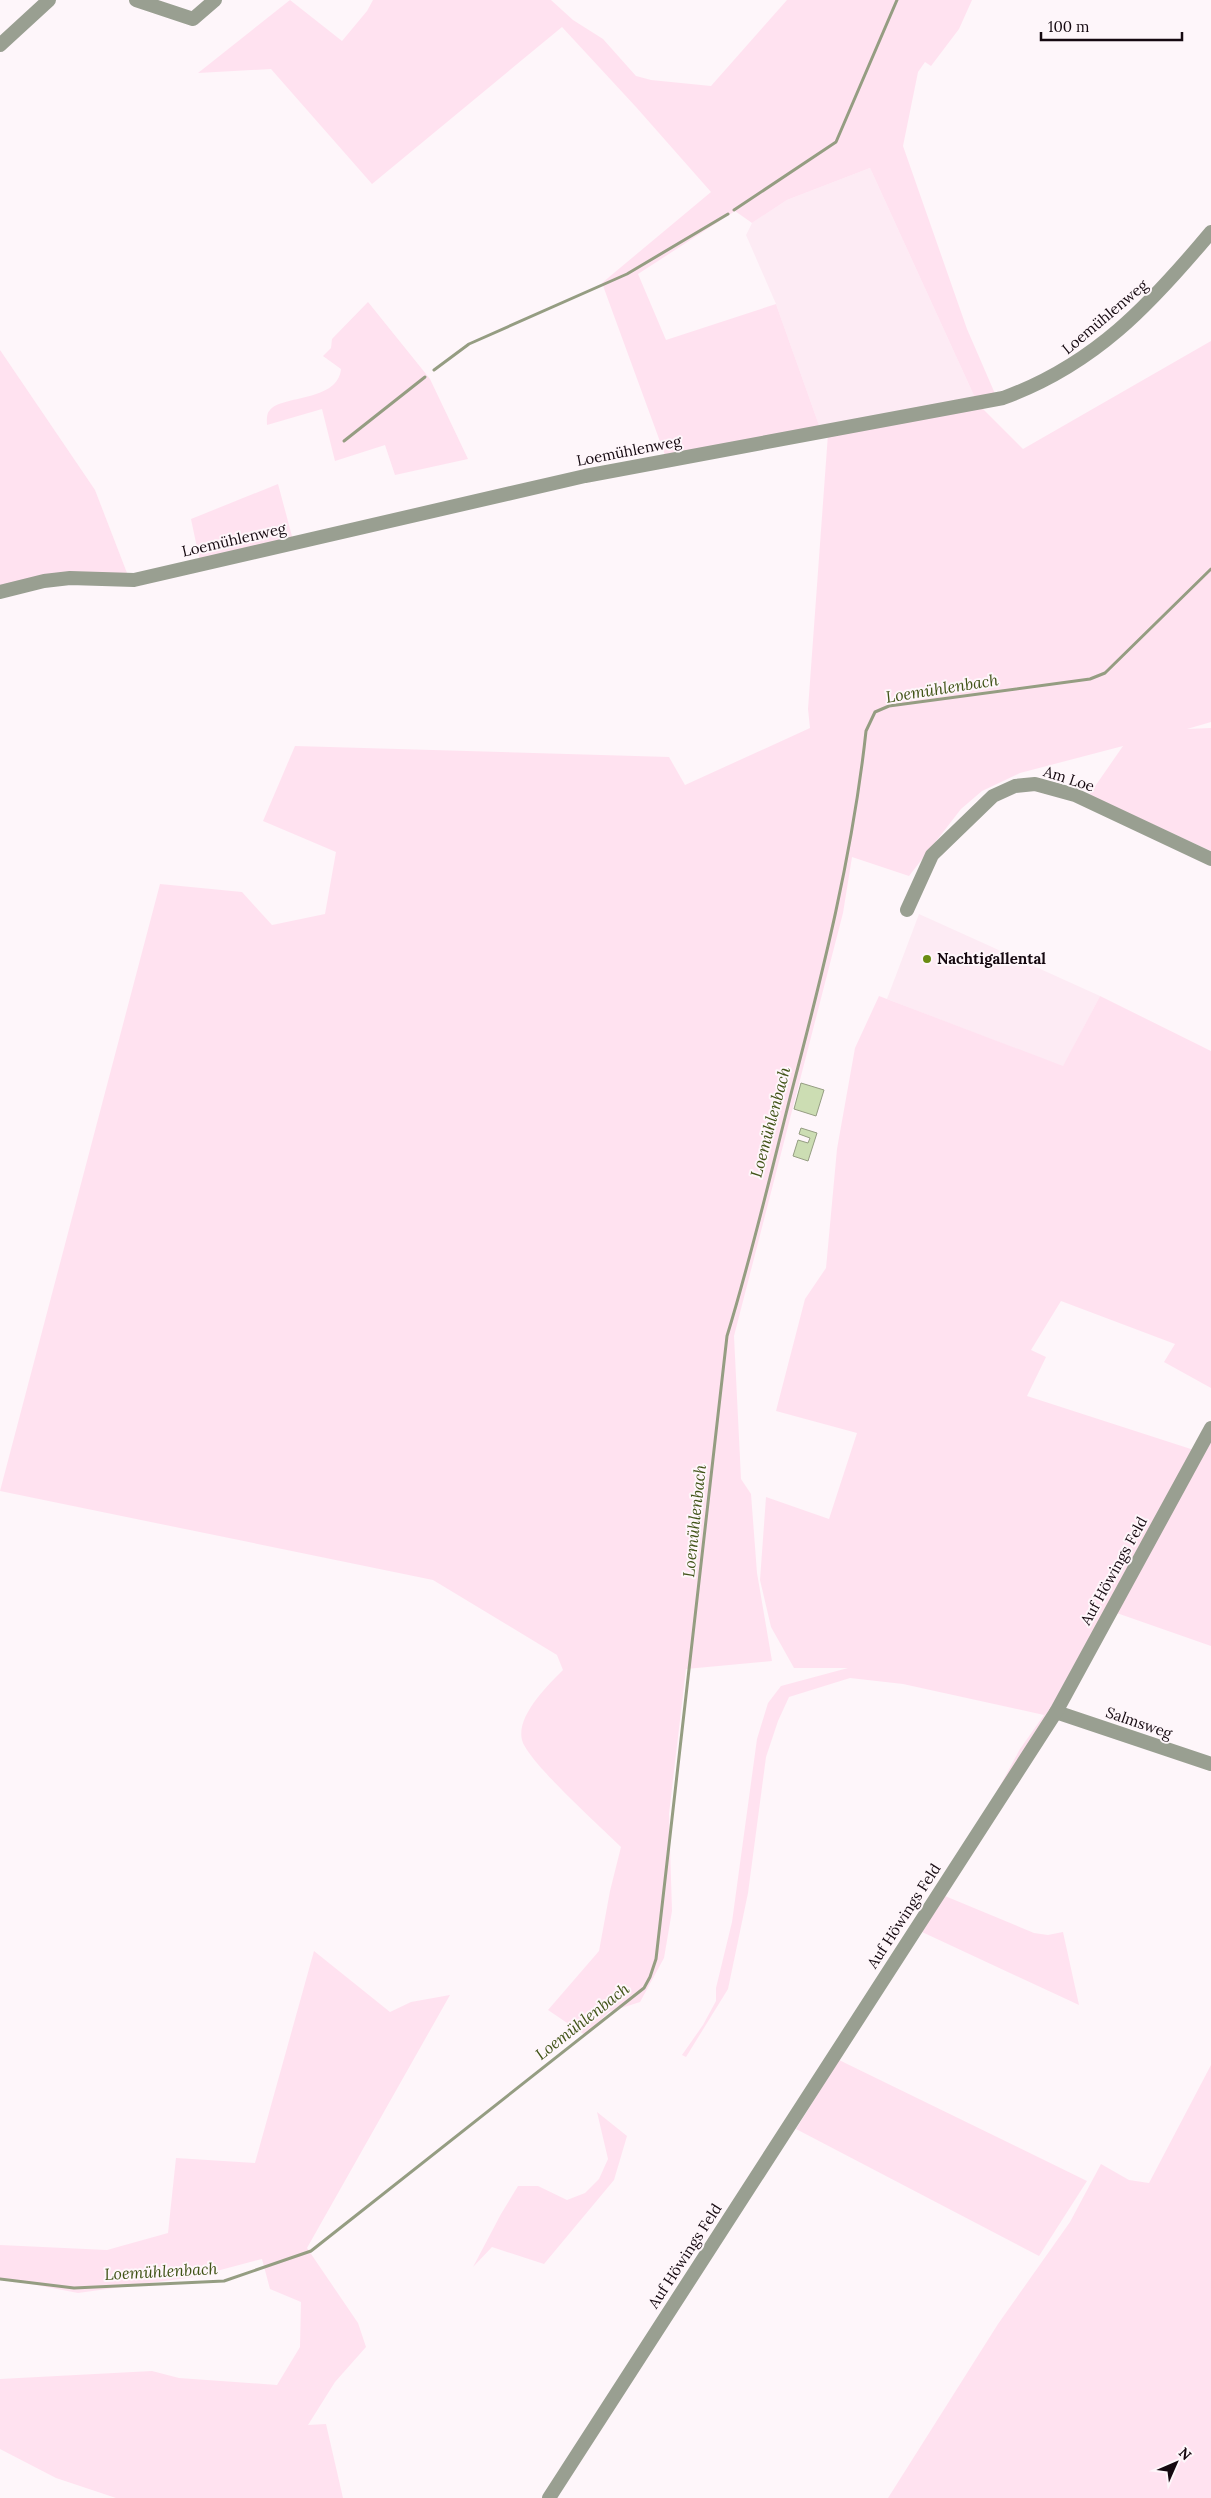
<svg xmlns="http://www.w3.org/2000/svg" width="1211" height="2498" viewBox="0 0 1211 2498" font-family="Lora,serif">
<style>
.built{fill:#fdebf4}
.green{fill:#ffe2f0}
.water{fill:#ccddb3;stroke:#959d82}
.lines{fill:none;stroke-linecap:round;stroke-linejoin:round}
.stream{stroke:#959d82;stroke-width:3}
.minor{stroke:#999f91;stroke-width:14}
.poi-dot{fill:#6a8c12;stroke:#fef6fa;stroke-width:2}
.labels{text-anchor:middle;stroke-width:4;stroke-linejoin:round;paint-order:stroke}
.street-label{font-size:15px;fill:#150910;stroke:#fef6fa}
.poi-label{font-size:15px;font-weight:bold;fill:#150910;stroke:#fef6fa;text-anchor:start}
.water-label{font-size:16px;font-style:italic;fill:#405317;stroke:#fef6fa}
</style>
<rect width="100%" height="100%" fill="#fef6fa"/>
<g class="built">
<path d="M 870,168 L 976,400 L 820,428 L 776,304 L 746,235 L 752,223 L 787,200 Z"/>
<path d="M 919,914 L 1100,996 L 1063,1067 L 887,999 Z"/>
</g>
<g class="green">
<path d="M 290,0 L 342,41 L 367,11 L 373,0 L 551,0 L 573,20 L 603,39 L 636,76 L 651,80 L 711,86 L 787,0 L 972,0 L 959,29 L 931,66 L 925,62 L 918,72 L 903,146 L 967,329 L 996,396 L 976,400 L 870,168 L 787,200 L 752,223 L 735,211 L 638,274 L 666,340 L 776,304 L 820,428 L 666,458 L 602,283 L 711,192 L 636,107 L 562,27 L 372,184 L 271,69 L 198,73 Z"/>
<path d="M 368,302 L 430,379 L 468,459 L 395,475 L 385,445 L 335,461 L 322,409 L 267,425 C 267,420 266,414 270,410 C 282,395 338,402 341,369 L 323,356 L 331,348 L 332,339 Z"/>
<path d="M 1211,341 L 1211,722 L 1187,729 L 1211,728 L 1211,851 L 1089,795 L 1123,746 L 1020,773 L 982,791 L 961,809 L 909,876 L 852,857 L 843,913 L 734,1336 L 741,1479 L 751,1494 L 757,1573 L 772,1661 L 686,1669 L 669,1814 L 672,1911 L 664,1958 L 640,2002 L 609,2012 L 585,2035 L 548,2010 L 599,1951 L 610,1891 L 621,1847 C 602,1828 527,1761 522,1740 C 516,1716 548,1685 563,1670 L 557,1655 L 433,1580 L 0,1491 L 160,884 L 242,892 L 272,925 L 325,914 L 336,852 L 263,821 L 295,746 L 669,757 L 685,785 L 810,728 L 808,709 L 828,434 L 981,407 L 1023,449 Z"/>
<path d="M 0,350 L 95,490 L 127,573 L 124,580 L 0,589 Z"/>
<path d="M 278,484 L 293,540 L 200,562 L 191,519 Z"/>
<path d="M 879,996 L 1063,1066 L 1100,996 L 1211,1051 L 1211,1388 L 1164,1362 L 1175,1344 L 1061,1301 L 1031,1350 L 1046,1357 L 1027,1396 L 1197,1451 L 1211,1428 L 1211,1646 L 1111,1611 L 1114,1617 L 990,1804 L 1020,1749 L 1044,1715 L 903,1684 L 850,1678 L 789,1697 L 778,1721 L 766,1757 L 748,1893 L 728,1989 L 686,2057 L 682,2055 L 703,2025 L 716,2001 L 716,1988 L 732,1922 L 757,1739 L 768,1703 L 781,1686 L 848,1668 L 794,1668 L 771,1627 L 760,1580 L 766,1497 L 829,1519 L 857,1433 L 776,1411 L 805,1299 L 826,1268 L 837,1149 L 855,1048 Z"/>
<path d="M 945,1896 L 1034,1933 L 1048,1935 L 1063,1932 L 1079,2005 L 922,1932 Z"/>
<path d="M 314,1951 L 390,2012 L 411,2002 L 450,1995 L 307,2248 L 358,2323 L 366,2347 L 335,2382 L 308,2425 L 326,2424 L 343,2498 L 116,2498 L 56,2478 L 0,2449 L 0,2379 L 152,2371 L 179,2378 L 277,2385 L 300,2347 L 301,2302 L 270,2289 L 262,2259 L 194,2277 L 78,2293 L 0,2278 L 0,2245 L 107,2250 L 168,2233 L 176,2158 L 255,2163 Z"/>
<path d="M 839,2060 L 1087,2181 L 1039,2256 L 796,2129 Z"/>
<path d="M 1211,2065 L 1211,2498 L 888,2498 L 998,2324 L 1070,2222 L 1101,2164 L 1129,2180 L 1149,2183 Z"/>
<path d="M 597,2112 L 627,2136 L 614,2180 L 544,2264 L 492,2247 L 473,2267 L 501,2214 L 518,2186 L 538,2186 L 567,2200 L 585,2193 L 599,2179 L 608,2159 Z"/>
</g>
<g class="water">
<path d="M 801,1083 L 824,1090 L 816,1116 L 794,1109 Z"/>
<path d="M 801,1128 L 817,1133 L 808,1161 L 793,1156 L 798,1140 L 808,1143 L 810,1138 L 799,1134 Z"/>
</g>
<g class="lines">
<g class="stream">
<path d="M 734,210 L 836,142 L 897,0"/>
<path d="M 434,370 L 469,344 L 627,274 L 728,214"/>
<path d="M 344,441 L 425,377"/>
<path d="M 0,2279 L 74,2288 L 224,2281 L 311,2251 L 644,1988 L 650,1977 L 656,1959 L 727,1336 C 752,1255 771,1172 792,1090 C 823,972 853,852 866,731 L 875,712 L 889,706 L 1090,679 L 1105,673 L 1211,569"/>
</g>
<g class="minor">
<path d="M 136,0 L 193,19 L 215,0"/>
<path d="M 0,45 L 49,0"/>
<path d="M 0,592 L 44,581 L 70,578 L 134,580 L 585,476 L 1003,398 C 1094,365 1150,305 1211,232"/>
<path d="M 907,910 L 932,855 L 993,796 L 1015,786 L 1035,784 L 1075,795 L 1211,859"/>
<path d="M 1056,1712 L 1211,1764"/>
<path d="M 549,2498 L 1056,1712 L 1211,1428"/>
</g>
</g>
<circle class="poi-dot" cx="927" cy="959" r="5"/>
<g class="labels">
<g class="street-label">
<text transform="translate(1105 317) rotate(-40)" y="5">Loemühlenweg</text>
<text transform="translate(629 451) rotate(-11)" y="5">Loemühlenweg</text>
<text transform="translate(234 540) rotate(-13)" y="5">Loemühlenweg</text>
<text transform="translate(1069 779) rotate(18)" y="5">Am Loe</text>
<text transform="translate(1114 1571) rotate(-61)" y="5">Auf Höwings Feld</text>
<text transform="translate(1139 1723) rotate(19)" y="5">Salmsweg</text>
<text transform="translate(904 1916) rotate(-57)" y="5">Auf Höwings Feld</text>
<text transform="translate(685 2256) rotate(-57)" y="5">Auf Höwings Feld</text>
</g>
<g class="poi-label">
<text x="937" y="964">Nachtigallental</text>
</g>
<g class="water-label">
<text transform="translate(942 688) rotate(-9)" y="6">Loemühlenbach</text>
<text transform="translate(770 1122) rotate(-75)" y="6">Loemühlenbach</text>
<text transform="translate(694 1521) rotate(-84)" y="6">Loemühlenbach</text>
<text transform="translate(582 2021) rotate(-38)" y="6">Loemühlenbach</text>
<text transform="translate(161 2271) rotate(-3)" y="6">Loemühlenbach</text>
</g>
</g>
<g transform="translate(1176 2463) rotate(45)" stroke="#fef6fa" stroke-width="4" paint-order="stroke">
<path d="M0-4L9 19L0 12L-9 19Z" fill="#150910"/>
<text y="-8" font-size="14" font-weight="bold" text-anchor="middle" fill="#150910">N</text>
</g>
<path d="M1041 32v8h141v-8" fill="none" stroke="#150910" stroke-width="2.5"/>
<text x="1048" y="32" font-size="15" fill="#150910" stroke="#fef6fa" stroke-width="4" paint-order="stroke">100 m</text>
</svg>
